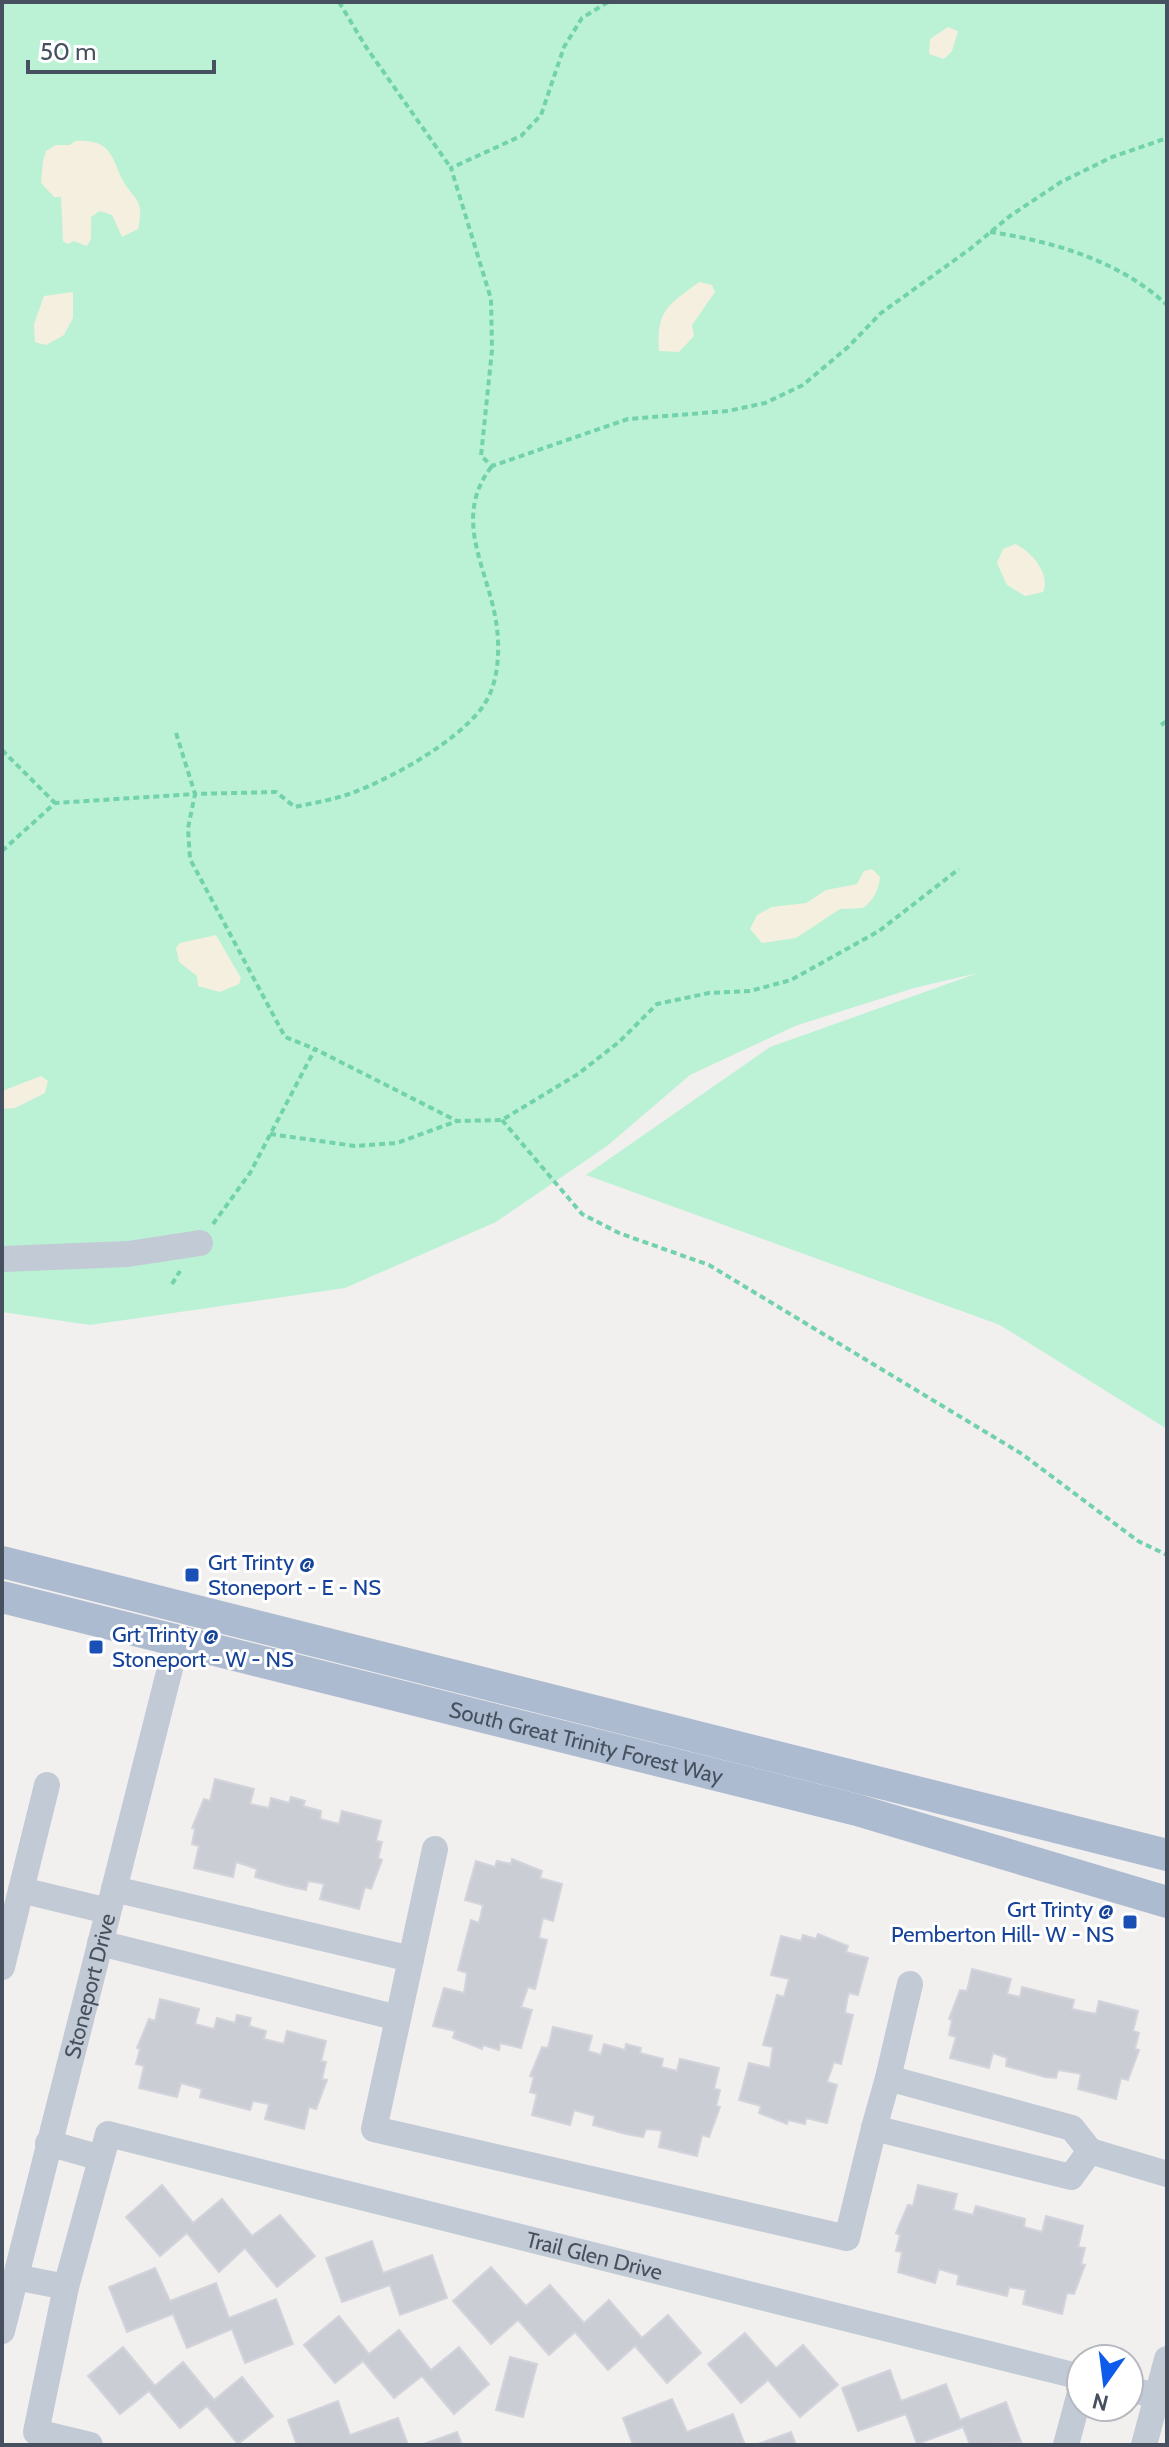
<svg xmlns="http://www.w3.org/2000/svg" width="1169" height="2447" viewBox="0 0 1169 2447" font-family="Cabin,sans-serif">
<style>
.green{fill:#bbf2d5}
.sand{fill:#f4efdf}
.building{fill:#cbcdd5;stroke:#d3d4db;stroke-width:2}
.lines{fill:none;stroke-linecap:round;stroke-linejoin:round}
.path{stroke:#71d2ab;stroke-width:4;stroke-dasharray:6 4;stroke-linecap:butt}
.minor{stroke:#c2cad5;stroke-width:26}
.major{stroke:#adbbd0;stroke-width:32}
.transit-dot{fill:#1a4fb4;stroke:#fff;stroke-width:3}
.labels{text-anchor:middle;stroke-width:6;stroke-linejoin:round;paint-order:stroke}
.transit-label{font-size:22px;fill:#164399;stroke:#fff;text-anchor:start}
.street-label{font-size:22px;fill:#46505e;stroke:#fff}
</style>
<rect width="100%" height="100%" fill="#f2efef"/>
<path class="green" d="M 2,2 L 1167,2 L 1167,1429 L 1000,1325 L 586,1175 L 770,1047 L 978,973 L 914,988 L 795,1026 L 690,1075 L 607,1146 L 496,1222 L 345,1288 L 90,1325 L 2,1312 Z"/>
<g class="sand">
<path d="M 948,27 L 958,31 L 952,51 L 944,59 L 929,54 L 930,39 Z"/>
<path d="M 75,141 C 108,139 111,153 121,177 C 132,200 146,197 138,229 L 122,237 L 112,215 L 100,211 L 91,217 L 91,239 L 87,246 L 74,241 L 67,244 L 63,241 L 61,197 L 54,197 L 41,183 L 43,161 L 46,151 L 56,145 L 70,145 Z"/>
<path d="M 699,282 L 712,285 L 715,292 L 692,325 L 694,336 L 679,352 L 659,351 C 656,309 669,305 699,282 Z"/>
<path d="M 73,292 L 73,318 L 64,335 L 46,345 L 35,342 L 34,324 L 44,296 Z"/>
<path d="M 1015,544 C 1031,550 1051,575 1043,592 L 1025,596 L 1007,585 L 997,563 L 1003,549 Z"/>
<path d="M 872,869 L 880,877 C 879,890 873,901 863,908 L 840,909 L 796,938 L 762,943 L 750,929 L 757,915 L 772,907 L 806,903 L 826,890 L 857,884 L 864,871 Z"/>
<path d="M 216,935 L 241,978 L 239,984 L 220,992 L 198,986 L 197,976 L 179,962 L 176,948 L 180,943 Z"/>
<path d="M 41,1076 L 48,1081 L 45,1093 L 15,1108 L 2,1109 L 2,1091 Z"/>
</g>
<g class="building">
<path d="M 215,1779 L 254,1789 L 250,1804 L 269,1808 L 271,1798 L 289,1803 L 291,1797 L 305,1801 L 303,1806 L 321,1811 L 320,1819 L 339,1824 L 342,1811 L 381,1821 L 376,1841 L 382,1842 L 378,1858 L 382,1860 L 371,1889 L 365,1887 L 359,1909 L 320,1899 L 324,1884 L 320,1883 L 308,1881 L 306,1890 L 287,1886 L 255,1877 L 257,1869 L 236,1862 L 233,1877 L 194,1868 L 199,1846 L 192,1844 L 195,1829 L 192,1828 L 204,1799 L 210,1801 Z"/>
<path d="M 512,1859 L 542,1871 L 540,1878 L 562,1884 L 553,1921 L 543,1918 L 541,1926 L 539,1938 L 547,1940 L 535,1989 L 528,1987 L 521,2007 L 532,2010 L 521,2048 L 500,2043 L 499,2050 L 483,2045 L 482,2049 L 453,2038 L 455,2031 L 433,2026 L 444,1988 L 464,1993 L 467,1973 L 458,1970 L 471,1920 L 479,1923 L 483,1905 L 465,1900 L 476,1861 L 495,1867 L 497,1861 L 511,1864 Z"/>
<path d="M 818,1934 L 848,1946 L 846,1952 L 868,1958 L 858,1995 L 849,1993 L 847,2000 L 845,2013 L 853,2015 L 841,2064 L 834,2062 L 827,2082 L 837,2085 L 827,2123 L 806,2118 L 805,2124 L 788,2120 L 787,2124 L 759,2113 L 761,2106 L 739,2100 L 749,2063 L 770,2068 L 773,2047 L 763,2045 L 777,1995 L 784,1997 L 789,1979 L 771,1975 L 781,1936 L 801,1941 L 803,1935 L 816,1939 Z"/>
<path d="M 972,1969 L 1011,1979 L 1007,1994 L 1020,1997 L 1022,1987 L 1074,2000 L 1072,2009 L 1096,2014 L 1099,2001 L 1138,2011 L 1133,2031 L 1139,2033 L 1135,2049 L 1139,2050 L 1128,2080 L 1121,2078 L 1116,2099 L 1078,2089 L 1081,2074 L 1077,2073 L 1058,2070 L 1056,2078 L 1045,2077 L 1006,2066 L 1007,2058 L 993,2053 L 989,2068 L 950,2058 L 956,2037 L 949,2035 L 952,2020 L 949,2019 L 960,1990 L 967,1991 Z"/>
<path d="M 160,1999 L 199,2009 L 195,2024 L 214,2029 L 217,2018 L 235,2023 L 237,2015 L 251,2018 L 249,2026 L 266,2031 L 264,2039 L 284,2044 L 287,2031 L 326,2041 L 321,2061 L 326,2062 L 322,2079 L 327,2080 L 316,2109 L 309,2107 L 304,2129 L 265,2119 L 269,2104 L 253,2101 L 250,2110 L 200,2097 L 202,2089 L 181,2083 L 177,2097 L 139,2088 L 144,2066 L 136,2064 L 140,2049 L 137,2048 L 149,2019 L 155,2021 Z"/>
<path d="M 553,2027 L 592,2036 L 588,2051 L 601,2055 L 604,2044 L 625,2050 L 626,2044 L 641,2048 L 640,2053 L 663,2059 L 661,2067 L 677,2071 L 680,2059 L 719,2068 L 714,2089 L 720,2090 L 716,2106 L 720,2107 L 709,2137 L 702,2135 L 697,2156 L 659,2147 L 662,2131 L 658,2130 L 646,2129 L 643,2137 L 626,2134 L 593,2125 L 595,2116 L 574,2110 L 570,2125 L 532,2115 L 537,2094 L 530,2092 L 534,2077 L 530,2076 L 542,2047 L 548,2048 Z"/>
<path d="M 162,2185 L 193,2223 L 222,2199 L 252,2236 L 280,2215 L 315,2256 L 277,2287 L 245,2248 L 219,2272 L 187,2233 L 160,2256 L 126,2217 Z"/>
<path d="M 918,2185 L 957,2194 L 953,2210 L 973,2215 L 976,2206 L 1025,2219 L 1024,2227 L 1042,2232 L 1046,2216 L 1083,2226 L 1078,2247 L 1085,2248 L 1081,2264 L 1085,2265 L 1074,2294 L 1067,2293 L 1062,2314 L 1023,2304 L 1026,2290 L 1021,2289 L 1009,2287 L 1007,2296 L 957,2284 L 959,2275 L 939,2269 L 935,2283 L 898,2272 L 902,2252 L 896,2251 L 900,2235 L 896,2233 L 908,2205 L 913,2206 Z"/>
<path d="M 372,2241 L 383,2273 L 432,2255 L 447,2298 L 400,2315 L 390,2285 L 342,2302 L 326,2258 Z"/>
<path d="M 491,2267 L 526,2306 L 550,2285 L 584,2323 L 609,2300 L 642,2338 L 668,2315 L 701,2353 L 667,2383 L 635,2346 L 608,2370 L 575,2332 L 549,2355 L 518,2320 L 491,2344 L 453,2301 Z"/>
<path d="M 155,2268 L 170,2301 L 216,2283 L 229,2318 L 276,2299 L 293,2344 L 245,2363 L 232,2329 L 187,2348 L 173,2314 L 127,2332 L 109,2287 Z"/>
<path d="M 339,2316 L 369,2354 L 399,2330 L 431,2370 L 459,2347 L 489,2384 L 454,2414 L 422,2376 L 394,2398 L 363,2361 L 335,2383 L 304,2345 Z"/>
<path d="M 745,2333 L 776,2368 L 803,2345 L 838,2385 L 800,2417 L 768,2380 L 741,2403 L 708,2364 Z"/>
<path d="M 123,2347 L 155,2386 L 183,2362 L 214,2400 L 242,2377 L 273,2416 L 238,2444 L 207,2406 L 180,2428 L 149,2391 L 120,2414 L 88,2376 Z"/>
<path d="M 510,2357 L 537,2364 L 523,2417 L 496,2410 Z"/>
<path d="M 890,2370 L 901,2401 L 946,2384 L 960,2420 L 1006,2402 L 1021,2442 L 970,2445 L 963,2427 L 917,2444 L 906,2414 L 858,2431 L 842,2388 Z"/>
<path d="M 672,2399 L 687,2432 L 733,2414 L 745,2445 L 633,2445 L 623,2418 Z"/>
<path d="M 338,2401 L 350,2435 L 398,2418 L 408,2445 L 297,2445 L 288,2420 Z"/>
<path d="M 457,2432 L 462,2445 L 421,2445 Z"/>
<path d="M 791,2432 L 796,2445 L 755,2445 Z"/>
</g>
<g class="lines">
<g class="path">
<path d="M 339,2 L 366,47 L 451,168"/>
<path d="M 608,2 L 582,18 L 564,47 L 541,115 L 521,136 L 451,168 L 491,299 L 492,350 L 481,456 L 492,466 L 628,419 L 728,411 L 765,403 L 803,385 L 848,347 L 881,313 L 970,249 L 1010,216 L 1061,182 L 1112,157 L 1167,138"/>
<path d="M 990,232 C 1052,241 1120,261 1167,305"/>
<path d="M 1161,725 L 1167,721"/>
<path d="M 176,733 L 195,794 L 276,792 L 295,807 C 313,803 332,800 349,794 C 389,780 455,743 481,709 C 498,687 500,655 497,628 C 490,570 450,520 492,466"/>
<path d="M 2,750 L 55,803"/>
<path d="M 2,851 L 55,803 L 195,794 L 188,828 L 190,859 L 285,1037 L 315,1049"/>
<path d="M 502,1120 L 582,1214 L 619,1233 L 709,1265 L 1022,1454 L 1138,1541 L 1167,1555"/>
<path d="M 270,1134 L 355,1146 L 397,1143 L 457,1121"/>
<path d="M 213,1224 L 250,1173 L 315,1049 L 457,1121 L 502,1120 L 578,1074 L 619,1042 L 657,1004 L 709,993 L 750,991 L 791,980 L 879,931 L 959,869"/>
<path d="M 172,1284 L 180,1271"/>
</g>
<g class="minor">
<path d="M 2,1259 L 128,1254 L 200,1243"/>
<path d="M 435,1849 L 374,2129 L 847,2238 L 874,2128 L 1071,2177 L 1090,2151 L 1167,2174"/>
<path d="M 114,1889 L 411,1959"/>
<path d="M 21,1890 L 47,1785"/>
<path d="M 100,1943 L 398,2018"/>
<path d="M 2,1967 L 21,1890 L 108,1911"/>
<path d="M 888,2078 L 910,1984"/>
<path d="M 874,2128 L 888,2078 L 1072,2128 L 1090,2151"/>
<path d="M 48,2143 L 101,2158"/>
<path d="M 15,2277 L 66,2287 L 36,2432 L 90,2445"/>
<path id="s1" d="M 66,2287 L 108,2134 L 1081,2377"/>
<path id="s2" d="M 2,2331 L 177,1641"/>
<path d="M 1129,2389 L 1157,2396"/>
<path d="M 1066,2445 L 1081,2389"/>
<path d="M 1144,2445 L 1167,2359"/>
</g>
<g class="major">
<path d="M 2,1562 L 1167,1855"/>
<path id="s3" d="M 2,1597 L 857,1810 L 1167,1902"/>
</g>
</g>
<g class="transit-dot">
<rect x="184" y="1567" width="16" height="16" rx="4"/>
<rect x="88" y="1639" width="16" height="16" rx="4"/>
<rect x="1122" y="1914" width="16" height="16" rx="4"/>
</g>
<g class="labels">
<g class="transit-label">
<text x="208" y="1570">Grt Trinty @<tspan x="208" dy="25">Stoneport - E - NS</tspan></text>
<text x="112" y="1642">Grt Trinty @<tspan x="112" dy="25">Stoneport - W - NS</tspan></text>
<text x="1114" y="1917" text-anchor="end">Grt Trinty @<tspan x="1114" dy="25">Pemberton Hill- W - NS</tspan></text>
</g>
<g class="street-label">
<text dy="8" stroke="none"><textPath href="#s3" startOffset="602">South Great Trinity Forest Way</textPath></text>
<text dy="8" stroke="none"><textPath href="#s2" startOffset="356">Stoneport Drive</textPath></text>
<text dy="8" stroke="none"><textPath href="#s1" startOffset="660">Trail Glen Drive</textPath></text>
</g>
</g>
<rect width="1169" height="2447" fill="none" stroke="#46505e" stroke-width="8"/>
<g transform="translate(1105 2383) rotate(194)"><circle r="38" fill="#ffffff" stroke="#b5b9bf" stroke-width="2"/>
<path d="M0-6L14 30L0 20L-14 30Z" fill="#0e5aed"/>
<text y="-12" font-size="22" font-weight="bold" text-anchor="middle" fill="#46505e">N</text>
</g>
<path d="M28 60v12h186v-12" fill="none" stroke="#46505e" stroke-width="4"/>
<text x="40" y="60" font-size="24" fill="#46505e" stroke="#ffffff" stroke-width="6" paint-order="stroke">50 m</text>
</svg>
